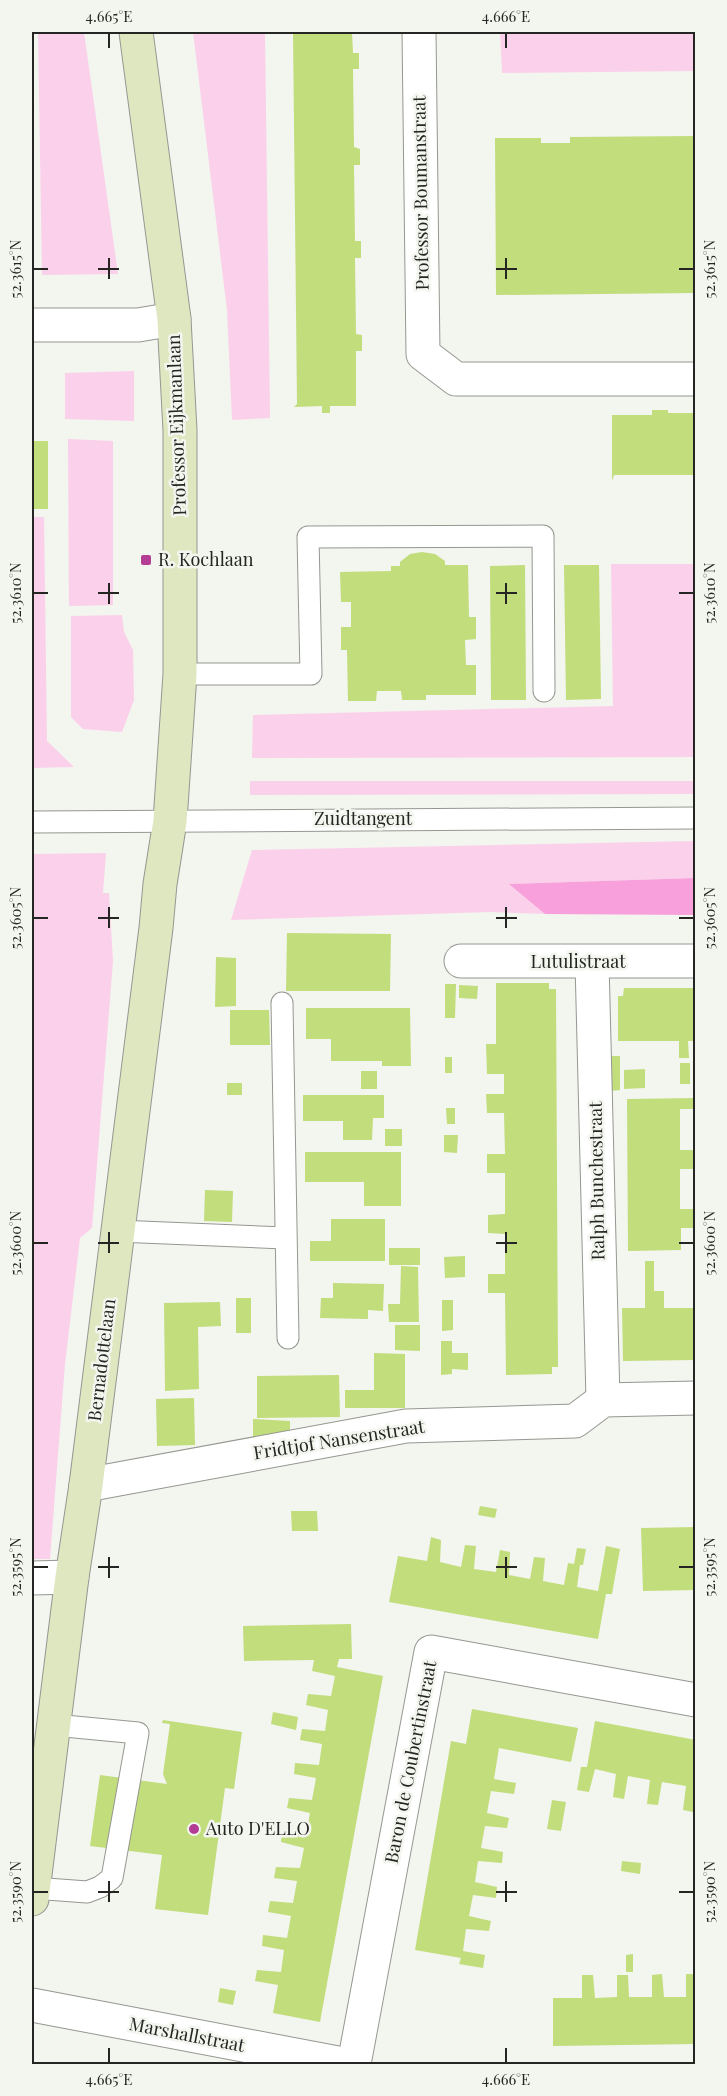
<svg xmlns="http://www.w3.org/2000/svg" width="727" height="2096" viewBox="0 0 727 2096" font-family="'Playfair Display',serif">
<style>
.green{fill:#fbd0eb}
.forest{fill:#f8a0db}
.building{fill:#c2dd7c}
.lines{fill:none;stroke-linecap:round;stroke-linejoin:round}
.lane-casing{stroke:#959791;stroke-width:23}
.street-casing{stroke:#959791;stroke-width:35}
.secondary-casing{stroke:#959791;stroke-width:35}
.lane{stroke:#fff;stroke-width:21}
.street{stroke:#fff;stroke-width:33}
.secondary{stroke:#dee7c0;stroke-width:33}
.ticks{fill:none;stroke:#252624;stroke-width:2}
.poi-dot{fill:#b33d94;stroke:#f3f5ef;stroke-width:2}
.labels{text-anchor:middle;stroke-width:5;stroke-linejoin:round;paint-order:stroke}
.street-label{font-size:18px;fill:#252624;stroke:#f3f5ef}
.poi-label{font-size:18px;fill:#252624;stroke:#f3f5ef;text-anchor:start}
.neatline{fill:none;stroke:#252624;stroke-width:2}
.ticks-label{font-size:15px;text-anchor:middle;fill:#252624}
</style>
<rect width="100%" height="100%" fill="#f3f5ef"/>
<g class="green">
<path d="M 38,32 L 84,32 L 118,274 L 42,275 Z"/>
<path d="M 193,32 L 265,32 L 270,418 L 232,420 L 227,310 Z"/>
<path d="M 500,32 L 695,32 L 695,71 L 502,73 Z"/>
<path d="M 134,371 L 134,421 L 65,419 L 65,373 Z"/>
<path d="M 68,439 L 113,441 L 113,605 L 69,606 Z"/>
<path d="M 32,517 L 44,517 L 47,741 L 74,767 L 32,768 Z"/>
<path d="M 611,564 L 695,564 L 695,757 L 252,758 L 253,715 L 613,706 Z"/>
<path d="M 122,615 L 124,632 L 133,650 L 134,700 L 122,732 L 83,729 L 71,717 L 71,616 Z"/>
<path d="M 250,781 L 695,781 L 696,794 L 250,795 Z"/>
<path d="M 695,841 L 695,878 L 510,884 L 545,914 L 490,912 L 231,920 L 252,850 Z"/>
<path d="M 106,853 L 103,893 L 109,893 L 113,961 L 92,1228 L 80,1238 L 65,1364 L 50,1559 L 32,1559 L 32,854 Z"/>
</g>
<path class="forest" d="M 695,878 L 695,915 L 545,914 L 509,884 Z"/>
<g class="building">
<path d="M 293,32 L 352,32 L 353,53 L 359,53 L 359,69 L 353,69 L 354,147 L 360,149 L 360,165 L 354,165 L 355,241 L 361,241 L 361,258 L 355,258 L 356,334 L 362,335 L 362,351 L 356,351 L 356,406 L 330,406 L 330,413 L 322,413 L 322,406 L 294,407 L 297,404 Z"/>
<path d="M 696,136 L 696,293 L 496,295 L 495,138 L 541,138 L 541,143 L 570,143 L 570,137 Z"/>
<path d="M 652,410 L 668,410 L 668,413 L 696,413 L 696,475 L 614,475 L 612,481 L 612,415 L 652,415 Z"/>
<rect x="32" y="441" width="16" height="68"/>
<path d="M 422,552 L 435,554 L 445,561 L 445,565 L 468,565 L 469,617 L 476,617 L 476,639 L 465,640 L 466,665 L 476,665 L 476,695 L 426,695 L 426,700 L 402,700 L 401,691 L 377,691 L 376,701 L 348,701 L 347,650 L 341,650 L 341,627 L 351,627 L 351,602 L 341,602 L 340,572 L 391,571 L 391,566 L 400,566 L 400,562 L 410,554 Z"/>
<path d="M 525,565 L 526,700 L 491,700 L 490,566 Z"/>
<path d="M 564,565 L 599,565 L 601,699 L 566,700 Z"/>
<path d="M 287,933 L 391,934 L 390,991 L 286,991 Z"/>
<path d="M 216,957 L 236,958 L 236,1006 L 215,1007 Z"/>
<path d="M 496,983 L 549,983 L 549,989 L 556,989 L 558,1367 L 552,1367 L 552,1374 L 506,1375 L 505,1293 L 488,1293 L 488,1274 L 505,1274 L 505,1234 L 488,1233 L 488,1215 L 505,1214 L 505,1173 L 487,1173 L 487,1154 L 505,1154 L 504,1113 L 487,1113 L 486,1094 L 504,1094 L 504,1074 L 487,1074 L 486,1044 L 496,1044 Z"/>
<path d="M 445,984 L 456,984 L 455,1018 L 445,1018 Z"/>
<path d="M 459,985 L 478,986 L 477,999 L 459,998 Z"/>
<path d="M 624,988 L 696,988 L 696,1041 L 688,1041 L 689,1058 L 679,1058 L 679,1041 L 618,1041 L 618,996 L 623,996 Z"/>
<path d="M 306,1008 L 410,1008 L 411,1066 L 382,1066 L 382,1061 L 331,1061 L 331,1039 L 306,1039 Z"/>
<path d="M 230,1010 L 269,1010 L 270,1045 L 230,1045 Z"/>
<path d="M 610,1056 L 620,1056 L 620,1090 L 610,1091 Z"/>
<rect x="445" y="1057" width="7" height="16"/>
<rect x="680" y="1063" width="10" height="21"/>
<path d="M 645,1069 L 645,1088 L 624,1089 L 624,1070 Z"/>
<rect x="361" y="1071" width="16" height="18"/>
<rect x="227" y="1083" width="15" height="12"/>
<path d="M 303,1095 L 384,1095 L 384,1118 L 373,1118 L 372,1140 L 343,1140 L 343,1121 L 303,1121 Z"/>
<path d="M 696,1098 L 696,1109 L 680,1109 L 680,1150 L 696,1150 L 696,1169 L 680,1169 L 680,1209 L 696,1209 L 696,1228 L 681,1228 L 681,1250 L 628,1251 L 627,1099 Z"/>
<path d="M 446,1108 L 455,1108 L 455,1124 L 447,1124 Z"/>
<rect x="385" y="1129" width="17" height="17"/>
<path d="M 444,1135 L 458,1135 L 457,1153 L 444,1152 Z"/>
<path d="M 305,1152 L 401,1152 L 401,1206 L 364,1206 L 364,1182 L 305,1182 Z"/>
<path d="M 205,1190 L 233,1191 L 232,1222 L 204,1221 Z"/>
<path d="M 331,1219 L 385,1219 L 385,1261 L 310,1261 L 310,1241 L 331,1241 Z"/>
<rect x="389" y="1248" width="31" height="17"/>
<path d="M 465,1256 L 465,1277 L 445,1278 L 444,1257 Z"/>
<path d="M 645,1261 L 654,1261 L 654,1291 L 664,1291 L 664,1308 L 696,1308 L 696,1360 L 623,1361 L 622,1308 L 645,1308 Z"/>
<path d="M 401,1266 L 418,1267 L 419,1322 L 389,1322 L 388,1304 L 400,1304 Z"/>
<path d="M 333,1283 L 384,1284 L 383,1311 L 368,1310 L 368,1319 L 320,1318 L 321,1298 L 333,1298 Z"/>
<rect x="236" y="1298" width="15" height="35"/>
<path d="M 442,1300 L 453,1300 L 453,1330 L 442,1331 Z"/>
<path d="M 220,1302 L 221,1326 L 198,1327 L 199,1389 L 165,1391 L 164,1303 Z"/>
<path d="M 395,1325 L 420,1325 L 420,1351 L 395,1350 Z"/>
<path d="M 441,1341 L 452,1341 L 452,1353 L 468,1353 L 468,1370 L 452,1369 L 452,1374 L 441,1375 Z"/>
<path d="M 374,1353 L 405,1354 L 405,1408 L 345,1408 L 345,1390 L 374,1390 Z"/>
<path d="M 339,1375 L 340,1417 L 257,1418 L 257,1376 Z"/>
<path d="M 194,1398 L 195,1445 L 157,1446 L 156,1399 Z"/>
<path d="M 253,1419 L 290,1421 L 290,1433 L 253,1439 Z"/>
<path d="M 480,1506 L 497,1509 L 495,1518 L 478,1515 Z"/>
<path d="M 291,1511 L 317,1511 L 318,1531 L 292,1531 Z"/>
<path d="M 696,1527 L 696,1590 L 643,1591 L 641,1528 Z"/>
<path d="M 431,1537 L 441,1540 L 440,1562 L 461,1567 L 465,1545 L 476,1546 L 474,1569 L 496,1572 L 500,1550 L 510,1552 L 509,1575 L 530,1579 L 534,1557 L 545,1558 L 543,1581 L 564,1585 L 568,1563 L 574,1564 L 577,1548 L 586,1549 L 583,1565 L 580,1565 L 577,1587 L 598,1591 L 606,1546 L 620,1549 L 612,1594 L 606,1594 L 598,1639 L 389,1602 L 398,1556 L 427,1561 Z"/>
<path d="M 351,1624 L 352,1659 L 339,1659 L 337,1667 L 383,1676 L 320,2022 L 273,2013 L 278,1985 L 255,1981 L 257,1970 L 281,1972 L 284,1950 L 262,1946 L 263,1935 L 287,1938 L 291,1916 L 268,1912 L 270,1901 L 293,1903 L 297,1881 L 274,1878 L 276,1867 L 300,1868 L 304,1848 L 281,1842 L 282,1832 L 306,1835 L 310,1813 L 287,1808 L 289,1798 L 312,1800 L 316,1778 L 294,1774 L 295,1763 L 319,1765 L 322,1744 L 300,1740 L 302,1729 L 325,1731 L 328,1710 L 306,1705 L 308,1694 L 331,1696 L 335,1676 L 312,1671 L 314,1660 L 244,1661 L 243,1626 Z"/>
<path d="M 472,1709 L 578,1728 L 571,1762 L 499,1748 L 494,1779 L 516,1783 L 514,1794 L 491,1791 L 487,1813 L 509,1818 L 507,1828 L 485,1826 L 481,1848 L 503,1852 L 502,1863 L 478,1861 L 475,1882 L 497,1887 L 496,1898 L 473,1895 L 469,1916 L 491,1921 L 489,1931 L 466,1929 L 463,1951 L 485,1955 L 483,1968 L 459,1964 L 461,1958 L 415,1950 L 451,1741 L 466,1744 Z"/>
<path d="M 273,1712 L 298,1717 L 296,1730 L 271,1724 Z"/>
<path d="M 163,1720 L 242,1732 L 234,1789 L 225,1788 L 208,1915 L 155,1909 L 162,1855 L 90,1846 L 100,1775 L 167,1784 L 163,1774 L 170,1724 L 162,1723 Z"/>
<path d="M 595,1721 L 696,1740 L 696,1801 L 693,1812 L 683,1810 L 686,1786 L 662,1782 L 658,1805 L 647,1804 L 650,1780 L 628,1776 L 624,1799 L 613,1797 L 616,1774 L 595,1769 L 589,1792 L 577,1790 L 581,1767 L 587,1767 Z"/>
<path d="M 552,1800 L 566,1802 L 561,1831 L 547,1829 Z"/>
<path d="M 622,1861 L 641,1863 L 640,1874 L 621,1871 Z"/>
<path d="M 633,1954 L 633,1972 L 626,1972 L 626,1955 Z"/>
<path d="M 662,1974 L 664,1997 L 686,1997 L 686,1974 L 696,1974 L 696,2044 L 553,2046 L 553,1998 L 582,1998 L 582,1975 L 593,1975 L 595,1998 L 617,1997 L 617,1975 L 628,1975 L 629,1997 L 652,1997 L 652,1975 Z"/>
<path d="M 220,1988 L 236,1991 L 233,2005 L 218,2002 Z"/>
</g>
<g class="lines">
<defs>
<g id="lane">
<path d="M 180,674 L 311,674 L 308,537 L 543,536 L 544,691"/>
<path d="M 32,822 L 696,818"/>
<path d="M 282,1003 L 288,1338"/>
<path d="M 117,1231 L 285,1238"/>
<path d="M 33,1888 L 87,1892 L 100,1887 L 112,1878 L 138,1733 L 54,1725"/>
</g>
<g id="street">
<path d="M 419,32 L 423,354 L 456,379 L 696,379"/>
<path d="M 32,325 L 138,325 L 174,319"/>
<path d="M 461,961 L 696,961"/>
<path d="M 592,962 L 603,1400"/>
<path d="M 86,1485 L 406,1426 L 575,1421 L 603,1400 L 696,1398"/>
<path d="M 32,1578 L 72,1577"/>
<path d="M 32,2005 L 343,2064"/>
<path d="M 354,2064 L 431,1652 L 696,1700"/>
</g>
<path id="secondary" d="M 32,1899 L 72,1577 L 86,1485 L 156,928 L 160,884 L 170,821 L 180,674 L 180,430 L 174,319 L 136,32"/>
</defs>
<use href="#lane" class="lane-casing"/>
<use href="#street" class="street-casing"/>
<use href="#secondary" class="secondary-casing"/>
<use href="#lane" class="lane"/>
<use href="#street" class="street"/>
<use href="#secondary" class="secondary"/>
</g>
<path class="ticks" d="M 109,33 L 109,48M 506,33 L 506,48M 109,258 L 109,279M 506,258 L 506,279M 33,269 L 48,269M 98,269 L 119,269M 496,269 L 517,269M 679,269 L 694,269M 109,583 L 109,604M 506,583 L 506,604M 33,593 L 48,593M 98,593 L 119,593M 496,593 L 517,593M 679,593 L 694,593M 109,907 L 109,928M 506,907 L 506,928M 33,918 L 48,918M 98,918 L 119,918M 496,918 L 517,918M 679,918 L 694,918M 109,1232 L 109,1253M 506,1232 L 506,1253M 33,1243 L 48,1243M 98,1243 L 119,1243M 496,1243 L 517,1243M 679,1243 L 694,1243M 109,1557 L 109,1578M 506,1557 L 506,1578M 33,1567 L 48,1567M 98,1567 L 119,1567M 496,1567 L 517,1567M 679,1567 L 694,1567M 109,1881 L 109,1902M 506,1881 L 506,1902M 33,1892 L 48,1892M 98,1892 L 119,1892M 496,1892 L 517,1892M 679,1892 L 694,1892M 109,2048 L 109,2063M 506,2048 L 506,2063"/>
<g class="poi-dot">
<rect x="140" y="554" width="12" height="12" rx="3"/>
<circle cx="194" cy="1829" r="6"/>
</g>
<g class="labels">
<g class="street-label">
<text transform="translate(421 193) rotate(-91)" y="6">Professor Boumanstraat</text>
<text transform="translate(177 425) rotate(-92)" y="6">Professor Eijkmanlaan</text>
<text x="363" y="825">Zuidtangent</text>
<text x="578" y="968">Lutulistraat</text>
<text transform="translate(597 1181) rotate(-91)" y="6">Ralph Bunchestraat</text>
<text transform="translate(102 1360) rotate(-83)" y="6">Bernadottelaan</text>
<text transform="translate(339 1440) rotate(-9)" y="6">Fridtjof Nansenstraat</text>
<text transform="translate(411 1762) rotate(-79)" y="6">Baron de Coubertinstraat</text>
<text transform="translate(187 2035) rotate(11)" y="6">Marshallstraat</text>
</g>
<g class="poi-label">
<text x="158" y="566">R. Kochlaan</text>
<text x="206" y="1835">Auto D'ELLO</text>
</g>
</g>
<rect width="727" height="2096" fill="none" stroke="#f3f5ef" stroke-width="66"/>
<rect x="33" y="33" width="661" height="2030" class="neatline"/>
<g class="ticks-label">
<text x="109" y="22">4.665°E</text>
<text x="506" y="22">4.666°E</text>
<text transform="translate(16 269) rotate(-90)" y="5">52.3615°N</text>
<text transform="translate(710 269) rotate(-90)" y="5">52.3615°N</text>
<text transform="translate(16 593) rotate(-90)" y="5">52.3610°N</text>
<text transform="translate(710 593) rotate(-90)" y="5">52.3610°N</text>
<text transform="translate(16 918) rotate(-90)" y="5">52.3605°N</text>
<text transform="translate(710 918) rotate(-90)" y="5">52.3605°N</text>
<text transform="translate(16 1243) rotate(-90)" y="5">52.3600°N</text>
<text transform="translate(710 1243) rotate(-90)" y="5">52.3600°N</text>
<text transform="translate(16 1567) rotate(-90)" y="5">52.3595°N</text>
<text transform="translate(710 1567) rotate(-90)" y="5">52.3595°N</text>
<text transform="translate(16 1892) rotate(-90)" y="5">52.3590°N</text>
<text transform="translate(710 1892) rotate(-90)" y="5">52.3590°N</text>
<text x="109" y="2085">4.665°E</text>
<text x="506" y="2085">4.666°E</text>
</g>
</svg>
